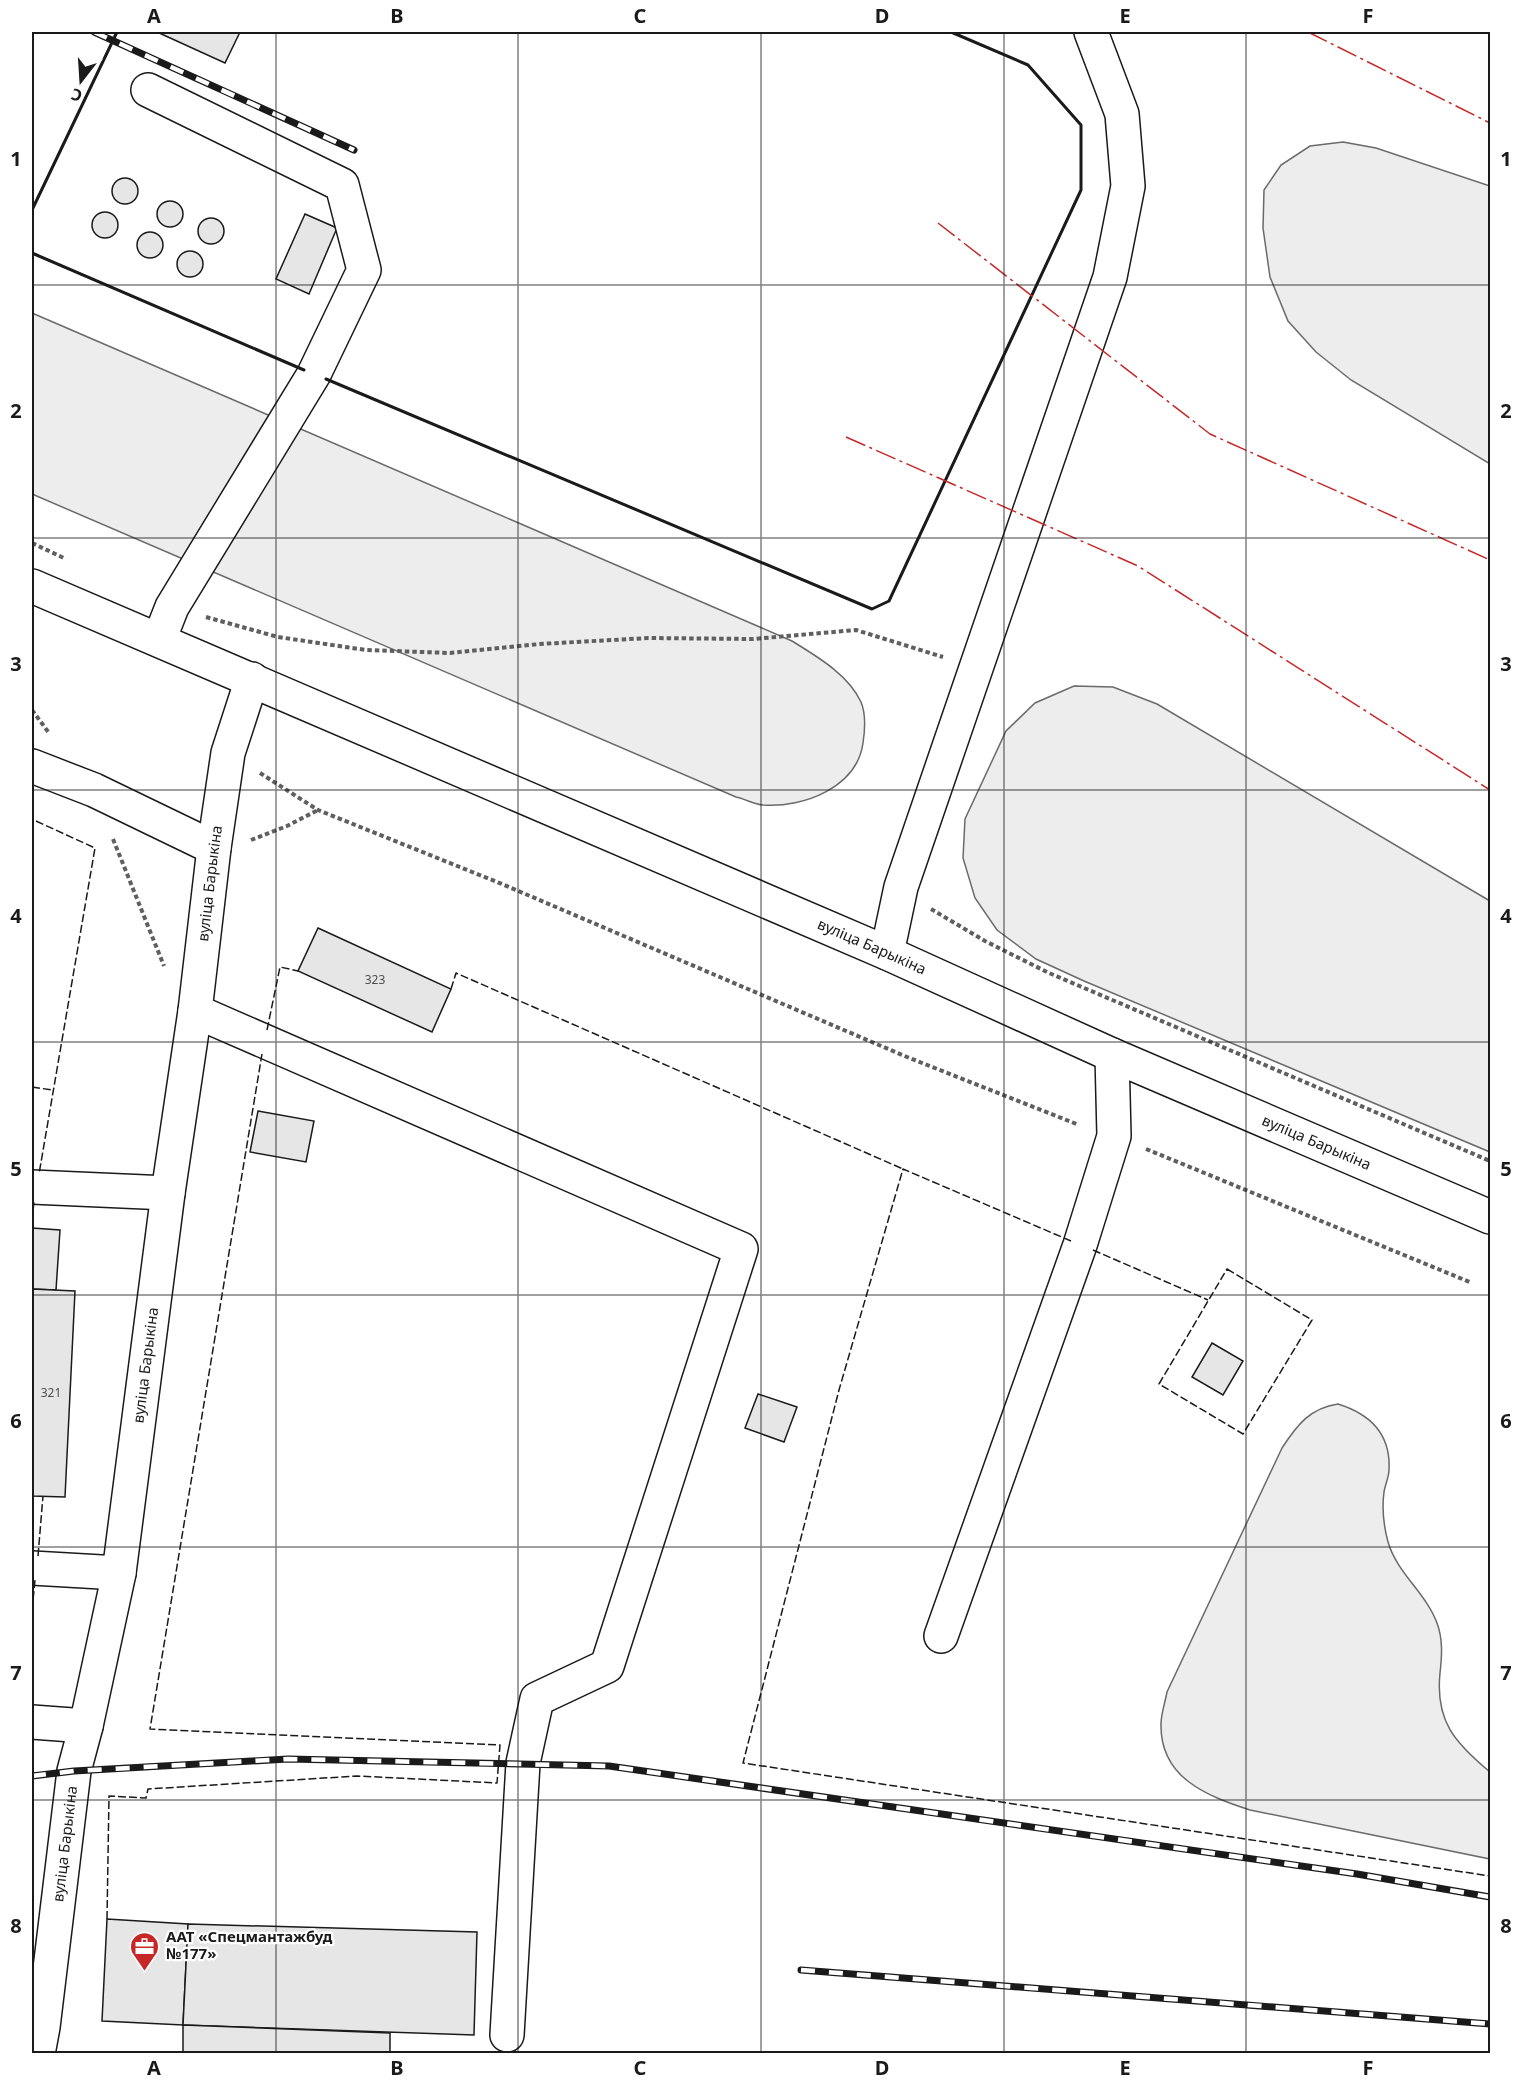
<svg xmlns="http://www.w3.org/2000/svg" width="1522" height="2085" viewBox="0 0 1522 2085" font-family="'Noto Sans',sans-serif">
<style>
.green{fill:#ededed;stroke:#6a6a6a;stroke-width:1.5}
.building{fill:#e6e6e6;stroke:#1a1a1a;stroke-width:1.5}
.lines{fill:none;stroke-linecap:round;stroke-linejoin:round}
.minor-casing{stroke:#1a1a1a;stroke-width:36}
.major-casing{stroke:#1a1a1a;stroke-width:36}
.path{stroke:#5f5f5f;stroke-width:4;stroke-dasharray:4.5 3;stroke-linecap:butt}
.minor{stroke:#fff;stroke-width:33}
.major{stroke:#fff;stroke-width:33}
.rail-casing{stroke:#1a1a1a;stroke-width:7}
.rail{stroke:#fff;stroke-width:4.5;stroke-dasharray:14;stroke-linecap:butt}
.fence{stroke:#1a1a1a;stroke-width:1.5;stroke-dasharray:8 3;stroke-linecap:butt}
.wall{stroke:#1a1a1a;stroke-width:3}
.power{stroke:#c62828;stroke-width:1.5;stroke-dasharray:21 4.5 3 4.5;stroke-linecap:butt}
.grid{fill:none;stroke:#1a1a1a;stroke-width:1.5;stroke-opacity:0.55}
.labels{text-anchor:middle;stroke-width:4.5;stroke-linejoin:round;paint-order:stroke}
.number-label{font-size:12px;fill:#4d4d4d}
.street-label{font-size:15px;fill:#1a1a1a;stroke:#fff}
.poi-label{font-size:15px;font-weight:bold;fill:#1a1a1a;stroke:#fff;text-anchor:start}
.neatline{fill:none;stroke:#1a1a1a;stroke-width:2}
.grid-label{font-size:20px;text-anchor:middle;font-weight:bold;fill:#1a1a1a}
</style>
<rect width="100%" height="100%" fill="#fff"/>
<g class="green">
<path d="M 1343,142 L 1376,148 L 1490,186 L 1490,464 L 1351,380 L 1316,352 L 1288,321 L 1270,277 L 1263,228 L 1264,190 L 1281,165 L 1310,146 Z"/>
<path d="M 32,313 L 792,641 C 816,656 848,674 861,702 C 866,714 865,730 863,743 C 857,787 804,808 763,805 C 754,804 745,799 736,797 L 32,494 Z"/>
<path d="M 1074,686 L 1113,687 L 1157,704 L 1490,901 L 1490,1152 L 1084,981 L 1036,959 L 997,930 L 975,898 L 963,858 L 965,819 L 1006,731 L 1035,703 Z"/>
<path d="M 1338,1404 C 1370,1414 1391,1434 1389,1470 C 1389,1477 1385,1485 1384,1492 C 1382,1507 1384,1527 1388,1542 C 1397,1573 1426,1593 1437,1623 C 1443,1639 1442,1656 1440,1673 C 1435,1721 1455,1743 1490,1772 L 1490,1859 L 1250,1810 C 1207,1796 1160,1778 1161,1724 C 1161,1714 1165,1703 1167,1692 L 1282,1448 C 1297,1425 1310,1408 1338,1404 Z"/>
</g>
<g class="building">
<path d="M 157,32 L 240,32 L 225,63 Z"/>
<circle cx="125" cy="191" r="13"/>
<circle cx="170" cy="214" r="13"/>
<circle cx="105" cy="225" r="13"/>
<path d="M 305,214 L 337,228 L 309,294 L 276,279 Z"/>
<circle cx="211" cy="231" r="13"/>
<circle cx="150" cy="245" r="13"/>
<circle cx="190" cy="264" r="13"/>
<path d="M 318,928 L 451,989 L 432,1032 L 298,971 Z"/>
<path d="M 258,1111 L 314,1121 L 306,1162 L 250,1152 Z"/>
<path d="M 32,1228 L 60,1230 L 56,1290 L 32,1289 Z"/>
<path d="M 32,1289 L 75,1291 L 65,1497 L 32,1496 Z"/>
<path d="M 1212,1343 L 1243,1361 L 1223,1395 L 1192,1377 Z"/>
<path d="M 758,1394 L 797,1407 L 784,1442 L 745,1428 Z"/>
<path d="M 107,1919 L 188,1924 L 183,2025 L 102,2021 Z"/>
<path d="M 188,1924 L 477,1932 L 474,2035 L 183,2025 Z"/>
<path d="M 183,2025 L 390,2033 L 390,2054 L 183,2054 Z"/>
</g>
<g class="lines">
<defs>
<g id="minor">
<path d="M 148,90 L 342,185 L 364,270 L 314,374 L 172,607 L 159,640"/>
<path d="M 32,766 L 94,790 L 214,848"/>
<path d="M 887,953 L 901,887 L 1110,277 L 1128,186 L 1122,114 L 1091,32"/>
<path d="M 195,1011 L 741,1249 L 607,1666 L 537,1699 L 523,1763 L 507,2035"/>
<path d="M 32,1187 L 168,1193"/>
<path d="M 32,1568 L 119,1573"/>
<path d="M 941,1636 L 1080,1245 L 1114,1136 L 1112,1055"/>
<path d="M 32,1722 L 86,1726"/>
<path id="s1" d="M 38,2054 L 43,2027 L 74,1771 L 86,1726 L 119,1573 L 168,1193 L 195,1011 L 214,848 L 228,753 L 252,679"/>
</g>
<g id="major">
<path id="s2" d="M 32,586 L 887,953 L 1112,1055 L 1490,1217"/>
</g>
</defs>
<use href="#minor" class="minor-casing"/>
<use href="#major" class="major-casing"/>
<g class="path">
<path d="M 32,543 L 66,559"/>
<path d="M 206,617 L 278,637 L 366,650 L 450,653 L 540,644 L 648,638 L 753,639 L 856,630 L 943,657"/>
<path d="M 32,710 L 49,733"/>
<path d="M 260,773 L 318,810 L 502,884 L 907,1057 L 1079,1125"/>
<path d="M 113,839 L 164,966"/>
<path d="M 251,840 L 287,826 L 318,810"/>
<path d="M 931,909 L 985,941 L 1049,973 L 1490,1161"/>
<path d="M 1146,1149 L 1472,1283"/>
</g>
<use href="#minor" class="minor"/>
<use href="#major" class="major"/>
<defs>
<g id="rail">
<path d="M 94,32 L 354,150"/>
<path d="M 32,1776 L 74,1771 L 288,1759 L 609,1766 L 1357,1874 L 1490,1897"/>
<path d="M 801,1970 L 1490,2024"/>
</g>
</defs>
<use href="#rail" class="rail-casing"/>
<use href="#rail" class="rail"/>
<g class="fence">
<path d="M 36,821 L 95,848 L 39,1174"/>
<path d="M 451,989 L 456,973 L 903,1169"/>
<path d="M 267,1030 L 280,967 L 298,971"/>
<path d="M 32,1087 L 52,1090"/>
<path d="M 32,1221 L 34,1201"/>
<path d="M 1071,1241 L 903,1169 L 839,1390 L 743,1763 L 1490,1876"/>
<path d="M 1093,1250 L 1208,1300"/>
<path d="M 1227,1269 L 1312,1320 L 1243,1434 L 1159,1384 Z"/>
<path d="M 38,1556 L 43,1496"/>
<path d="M 32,1610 L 35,1580"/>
<path d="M 107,1919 L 109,1796 L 146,1798 L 148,1789 L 357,1776 L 497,1783 L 500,1745 L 150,1729 L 262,1054"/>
</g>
<g class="wall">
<path d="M 32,210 L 117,32"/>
<path d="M 32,253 L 304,370"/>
<path d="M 326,379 L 872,609 L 889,601 L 1081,190 L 1081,125 L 1028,65 L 951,32"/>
</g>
<g class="power">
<path d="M 1308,32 L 1490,123"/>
<path d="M 938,223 L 1210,434 L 1490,560"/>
<path d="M 846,437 L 1138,566 L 1490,790"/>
</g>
</g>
<path class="grid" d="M 276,32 L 276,2054M 518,32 L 518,2054M 761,32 L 761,2054M 1004,32 L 1004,2054M 1246,32 L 1246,2054M 32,285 L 1490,285M 32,538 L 1490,538M 32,790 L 1490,790M 32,1042 L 1490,1042M 32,1295 L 1490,1295M 32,1547 L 1490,1547M 32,1800 L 1490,1800"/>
<defs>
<symbol id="office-pin" viewBox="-11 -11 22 30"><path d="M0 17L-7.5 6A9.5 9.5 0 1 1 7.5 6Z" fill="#c62828" stroke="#fff"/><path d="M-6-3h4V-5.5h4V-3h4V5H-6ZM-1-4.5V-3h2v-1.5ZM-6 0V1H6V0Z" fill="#fff"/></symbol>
</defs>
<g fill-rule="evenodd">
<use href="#office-pin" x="128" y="1930" width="33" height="45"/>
</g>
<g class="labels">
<g class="number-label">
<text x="375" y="984">323</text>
<text x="51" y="1397">321</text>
</g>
<g class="street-label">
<text dy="5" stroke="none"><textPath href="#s1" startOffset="1184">вуліца Барыкіна</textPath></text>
<text dy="5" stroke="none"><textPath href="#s2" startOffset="914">вуліца Барыкіна</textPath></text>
<text dy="5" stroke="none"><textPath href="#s2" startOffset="1400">вуліца Барыкіна</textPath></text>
<text dy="5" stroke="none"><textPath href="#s1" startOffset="698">вуліца Барыкіна</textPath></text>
<text dy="5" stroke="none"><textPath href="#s1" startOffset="212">вуліца Барыкіна</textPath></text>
</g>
<g class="poi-label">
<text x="166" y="1942">ААТ «Спецмантажбуд<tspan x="166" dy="17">№177»</tspan></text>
</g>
</g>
<rect width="1522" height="2085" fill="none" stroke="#ffffff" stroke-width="66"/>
<g transform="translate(81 81) rotate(197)" stroke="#ffffff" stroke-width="4.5" paint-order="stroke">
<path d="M0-4.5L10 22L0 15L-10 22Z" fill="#1a1a1a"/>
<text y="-9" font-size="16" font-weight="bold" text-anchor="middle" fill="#1a1a1a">С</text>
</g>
<rect x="33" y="33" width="1456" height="2019" class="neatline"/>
<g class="grid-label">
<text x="154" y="23">A</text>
<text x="397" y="23">B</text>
<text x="640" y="23">C</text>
<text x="882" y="23">D</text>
<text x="1125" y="23">E</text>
<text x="1368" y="23">F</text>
<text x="16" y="166">1</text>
<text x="1506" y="166">1</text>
<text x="16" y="418">2</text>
<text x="1506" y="418">2</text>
<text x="16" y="671">3</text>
<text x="1506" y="671">3</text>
<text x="16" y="923">4</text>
<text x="1506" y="923">4</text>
<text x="16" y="1176">5</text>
<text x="1506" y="1176">5</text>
<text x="16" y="1428">6</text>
<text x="1506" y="1428">6</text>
<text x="16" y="1680">7</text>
<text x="1506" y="1680">7</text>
<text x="16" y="1933">8</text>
<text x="1506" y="1933">8</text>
<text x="154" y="2075">A</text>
<text x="397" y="2075">B</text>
<text x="640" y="2075">C</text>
<text x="882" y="2075">D</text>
<text x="1125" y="2075">E</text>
<text x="1368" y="2075">F</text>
</g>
</svg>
